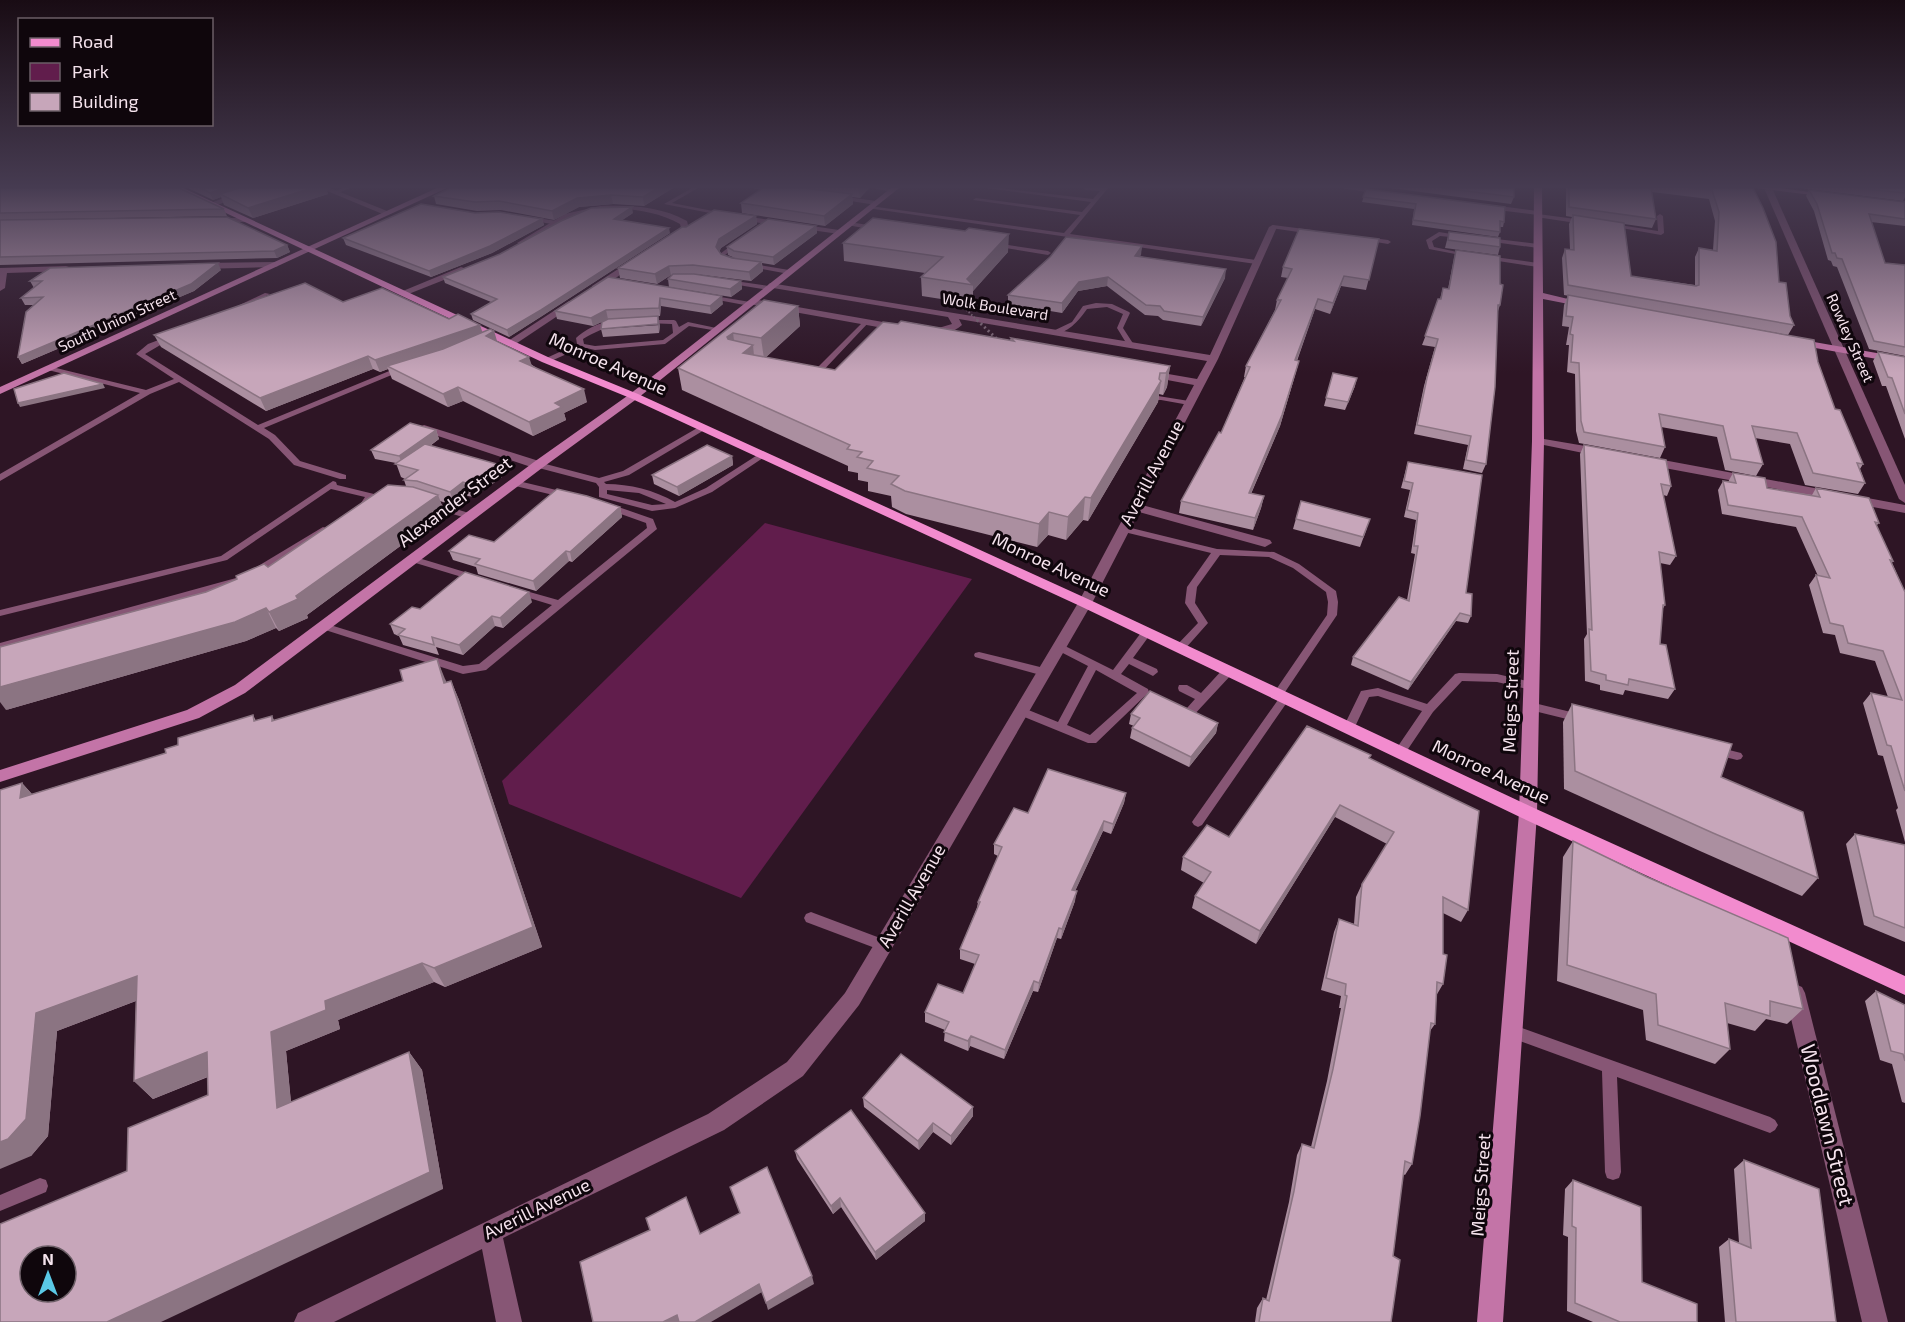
<svg xmlns="http://www.w3.org/2000/svg" width="1905" height="1322" viewBox="0 0 1905 1322" font-family="'Exo 2',sans-serif">
<style>
.green{fill:#611d4c}
.lines{fill:none;stroke-linecap:round;stroke-linejoin:round}
.lane{fill:#875675;fill-rule:evenodd}
.street{fill:#875675;fill-rule:evenodd}
.secondary{fill:#c374a7;fill-rule:evenodd}
.primary{fill:#f28bce;fill-rule:evenodd}
.path-bridge-far1{stroke:#826c7a;stroke-width:2;stroke-dasharray:1.5 2;stroke-linecap:butt}
.path-bridge{stroke:#826c7a;stroke-width:3;stroke-dasharray:2 3;stroke-linecap:butt}
.wall{fill:#ab8fa0;fill-rule:evenodd}
.shaded-wall{fill:#8b7482}
.building{fill:#c7a6ba;stroke:#8b7482;stroke-width:1.5;fill-rule:evenodd}
.labels{text-anchor:middle;stroke-width:6;stroke-linejoin:round;paint-order:stroke}
.far-street-label{font-size:15px;fill:#f5e3ed;stroke:#0f060c}
.street-label{font-size:18px;fill:#f5e3ed;stroke:#0f060c}
.near-street-label{font-size:21px;fill:#f5e3ed;stroke:#0f060c}
</style>
<rect width="100%" height="100%" fill="#2e1525"/>
<path class="green" d="M 765,523 L 972,579 L 741,898 L 509,804 L 502,781 Z"/>
<g class="lines">
<g class="lane">
<path d="M 343,188 L 350,188 L 336,194 L 333,192 Z"/>
<path d="M 692,188 L 698,188 L 672,203 L 718,212 L 720,213 L 720,215 L 664,204 Z"/>
<path d="M 752,188 L 768,188 L 777,190 L 774,192 Z"/>
<path d="M 872,188 L 886,188 L 895,190 L 892,192 Z"/>
<path d="M 986,188 L 1000,188 L 1093,199 L 1100,191 L 1085,190 L 1083,188 L 1108,188 L 1070,234 L 1256,260 L 1259,262 L 1256,264 L 867,208 L 870,206 L 1064,233 L 1080,215 L 973,200 L 976,198 L 1082,212 L 1091,202 Z"/>
<path d="M 840,196 L 876,201 L 879,203 L 876,205 L 838,199 L 838,197 Z"/>
<path d="M 1538,214 L 1583,220 L 1586,222 L 1583,224 L 1536,217 L 1536,215 Z"/>
<path d="M 1660,214 L 1663,216 L 1664,233 L 1661,235 L 1610,226 L 1613,224 L 1658,231 L 1657,216 Z"/>
<path d="M 531,217 L 557,221 L 560,223 L 557,225 L 529,220 L 529,218 Z"/>
<path d="M 849,222 L 875,226 L 878,228 L 875,230 L 847,225 L 847,223 Z"/>
<path d="M 1273,225 L 1312,230 L 1315,232 L 1312,234 L 1271,228 L 1271,226 Z"/>
<path d="M 1439,232 L 1464,236 L 1461,238 L 1440,236 L 1432,241 L 1434,247 L 1471,255 L 1471,257 L 1429,249 L 1426,240 Z"/>
<path d="M 1366,237 L 1388,240 L 1391,242 L 1388,244 L 1364,240 L 1363,239 Z"/>
<path d="M 1488,238 L 1538,244 L 1541,246 L 1538,248 L 1486,241 L 1485,240 Z"/>
<path d="M 738,240 L 740,241 L 740,243 L 725,255 L 727,259 L 735,261 L 735,263 L 723,261 L 720,254 Z"/>
<path d="M 995,243 L 1048,251 L 1051,253 L 1048,255 L 993,246 L 993,244 Z"/>
<path d="M 1487,256 L 1538,263 L 1541,265 L 1538,267 L 1485,259 L 1485,257 Z"/>
<path d="M 748,263 L 789,270 L 792,272 L 789,274 L 746,266 L 746,264 Z"/>
<path d="M 728,280 L 769,286 L 772,288 L 769,290 L 726,283 L 725,282 Z"/>
<path d="M 265,293 L 270,294 L 236,310 L 231,309 Z"/>
<path d="M 709,295 L 750,302 L 753,304 L 750,306 L 707,298 L 707,296 Z"/>
<path d="M 1096,303 L 1112,304 L 1129,312 L 1130,313 L 1123,328 L 1134,345 L 1132,346 L 1128,346 L 1117,328 L 1123,314 L 1107,307 L 1087,309 C 1080,319 1065,338 1051,332 L 1072,322 L 1083,306 Z"/>
<path d="M 645,320 L 674,320 L 676,321 L 679,327 L 688,322 L 721,329 L 718,331 L 689,326 L 665,344 L 595,350 L 582,347 L 549,362 L 542,360 L 577,344 L 576,338 C 585,330 605,318 617,323 C 606,328 594,332 583,339 L 584,344 L 595,346 L 663,340 L 673,333 L 672,324 L 647,323 L 644,321 Z"/>
<path d="M 864,321 L 869,322 L 819,375 L 807,374 L 807,370 L 814,371 Z"/>
<path d="M 169,336 L 174,337 L 145,354 L 258,425 L 399,367 L 406,369 L 264,428 L 275,435 L 300,461 L 346,475 L 346,479 L 340,479 L 294,465 L 269,439 L 179,382 L 150,394 L 0,481 L 0,474 L 140,393 L 48,370 L 48,366 L 146,390 L 174,379 L 136,354 L 148,344 Z"/>
<path d="M 1158,396 L 1189,401 L 1193,403 L 1189,405 L 1161,400 L 1158,400 Z"/>
<path d="M 699,427 L 702,427 L 706,429 L 629,475 L 604,482 L 606,484 C 630,484 654,490 675,502 L 706,488 L 759,454 L 765,454 L 766,456 L 712,492 L 675,508 L 652,511 L 599,497 L 599,487 L 596,483 L 535,467 L 534,465 L 538,462 L 599,478 L 623,471 ZM 607,490 L 639,493 L 666,504 L 652,505 L 607,494 Z"/>
<path d="M 514,480 L 569,493 L 570,495 L 566,498 L 511,485 L 510,483 Z"/>
<path d="M 333,481 L 336,482 L 337,485 L 374,494 L 375,496 L 366,508 L 363,509 L 359,506 L 365,497 L 331,489 L 227,560 L 0,616 L 0,610 L 221,556 Z"/>
<path d="M 430,501 L 472,514 L 473,516 L 469,519 L 427,506 L 426,504 Z"/>
<path d="M 607,503 L 653,519 L 657,529 L 486,670 L 463,674 L 319,628 L 318,626 L 323,623 L 327,624 L 463,666 L 479,664 L 552,605 L 516,594 L 514,592 L 516,590 L 519,589 L 558,600 L 647,528 L 646,523 L 604,508 L 604,504 Z"/>
<path d="M 1123,526 L 1217,549 L 1274,552 L 1299,564 L 1336,591 L 1338,602 L 1337,615 L 1283,695 L 1289,695 L 1290,698 L 1202,825 L 1198,827 L 1194,825 L 1192,822 L 1194,819 L 1280,697 L 1274,697 L 1273,694 L 1327,615 L 1328,602 L 1326,592 L 1293,568 L 1269,557 L 1220,555 L 1197,587 L 1195,603 L 1208,623 L 1184,650 L 1176,650 L 1175,648 L 1176,646 L 1198,623 L 1185,603 L 1187,587 L 1211,553 L 1120,531 L 1118,529 Z"/>
<path d="M 323,527 L 326,528 L 328,530 L 326,532 L 258,573 L 255,574 L 250,571 Z"/>
<path d="M 412,556 L 478,576 L 480,578 L 475,581 L 409,561 L 407,559 Z"/>
<path d="M 236,578 L 241,581 L 239,583 L 0,649 L 0,643 Z"/>
<path d="M 1147,629 L 1152,632 L 1133,658 L 1157,669 L 1158,672 L 1153,676 L 1129,664 L 1121,674 L 1148,689 L 1149,692 L 1096,743 L 1088,743 L 1017,714 L 1015,711 L 1017,708 L 1021,707 L 1058,722 L 1088,666 L 1055,649 L 1054,647 L 1055,645 L 1063,645 L 1113,670 L 1143,630 ZM 1096,670 L 1137,693 L 1090,735 L 1067,725 Z"/>
<path d="M 979,652 L 1048,669 L 1049,672 L 1044,676 L 975,657 L 974,655 L 975,653 Z"/>
<path d="M 1228,667 L 1232,668 L 1233,671 L 1232,674 L 1192,717 C 1186,719 1177,715 1173,709 L 1175,706 L 1179,705 L 1187,708 L 1195,699 L 1179,691 L 1178,688 L 1179,685 L 1187,685 L 1201,693 L 1224,668 Z"/>
<path d="M 1459,673 L 1497,674 L 1535,683 L 1536,686 L 1531,690 L 1497,682 L 1462,681 L 1433,712 L 1404,755 L 1396,755 L 1394,752 L 1422,711 L 1378,696 L 1369,697 L 1353,731 L 1345,731 L 1343,728 L 1361,691 L 1378,688 L 1427,704 L 1455,674 Z"/>
<path d="M 1530,702 L 1579,714 L 1583,715 L 1585,718 L 1583,721 L 1579,722 L 1526,709 L 1525,706 L 1526,703 Z"/>
<path d="M 1717,747 L 1741,753 L 1743,756 L 1741,759 L 1737,760 L 1713,754 L 1711,751 L 1713,748 Z"/>
<path d="M 811,912 L 888,941 L 890,945 L 888,949 L 883,951 L 806,922 L 804,918 L 806,914 Z"/>
<path d="M 1511,1024 L 1770,1117 L 1775,1120 L 1778,1125 L 1775,1130 L 1770,1133 L 1617,1077 L 1621,1172 L 1619,1178 L 1613,1180 L 1607,1178 L 1605,1172 L 1602,1071 L 1506,1036 L 1504,1031 L 1506,1026 Z"/>
<path d="M 40,1178 L 46,1180 L 48,1186 L 46,1192 L 0,1211 L 0,1195 Z"/>
</g>
<g class="street">
<path d="M 250,188 L 260,188 L 215,206 L 208,204 Z"/>
<path d="M 320,188 L 330,188 L 392,213 L 385,215 Z"/>
<path d="M 1341,188 L 1362,188 L 1390,193 L 1386,195 Z"/>
<path d="M 1764,188 L 1772,188 L 1905,485 L 1905,503 L 1899,499 Z"/>
<path d="M 1484,204 L 1538,211 L 1542,213 L 1538,215 L 1481,208 L 1480,206 Z"/>
<path d="M 600,206 C 630,205 660,206 687,221 L 689,229 L 671,242 L 668,241 L 668,237 L 681,228 L 680,224 C 652,208 607,204 576,215 C 558,222 541,235 524,245 L 517,243 L 565,214 Z"/>
<path d="M 736,215 L 839,230 L 843,232 L 839,234 L 733,219 L 733,215 Z"/>
<path d="M 213,218 L 246,218 L 250,220 L 246,222 L 210,222 L 210,218 Z"/>
<path d="M 1273,225 L 1277,227 L 1218,359 L 1142,505 L 1270,540 L 1272,543 L 1265,547 L 1139,512 L 1092,603 L 859,1005 L 803,1076 L 724,1130 L 503,1238 L 522,1322 L 496,1322 L 482,1249 L 334,1322 L 294,1322 L 298,1313 L 708,1114 L 787,1062 L 845,993 L 1078,603 L 1194,385 L 1151,377 L 1146,374 L 1151,371 L 1197,379 L 1207,361 L 959,319 L 962,325 C 953,333 941,335 929,337 L 924,334 L 925,332 L 952,324 L 948,317 L 773,288 L 768,285 L 770,283 L 1210,355 L 1269,227 Z"/>
<path d="M 632,260 L 639,262 L 598,290 L 592,290 L 592,286 Z"/>
<path d="M 278,262 L 278,266 L 275,267 L 201,269 L 197,266 L 201,263 Z"/>
<path d="M 66,266 L 69,267 L 69,271 L 7,273 L 5,288 L 0,291 L 0,268 Z"/>
<path d="M 461,267 L 464,268 L 464,272 L 406,295 L 398,293 Z"/>
<path d="M 752,299 L 900,325 L 905,328 L 900,331 L 749,304 L 747,302 Z"/>
<path d="M 569,301 L 577,303 L 514,345 L 505,343 Z"/>
<path d="M 424,425 L 542,462 L 544,465 L 538,469 L 534,468 L 420,430 L 418,428 Z"/>
<path d="M 1538,438 L 1603,449 L 1609,453 L 1603,457 L 1534,443 L 1534,439 Z"/>
<path d="M 1647,457 L 1905,505 L 1905,513 L 1643,464 L 1641,461 Z"/>
<path d="M 1795,984 L 1802,987 L 1805,993 L 1888,1322 L 1862,1322 L 1785,993 L 1788,987 Z"/>
</g>
<g class="secondary">
<path d="M 437,188 L 447,188 L 0,394 L 0,387 Z"/>
<path d="M 891,188 L 899,188 L 638,398 L 542,468 L 245,693 L 199,718 L 0,782 L 0,770 L 187,710 L 235,685 L 534,462 L 630,394 Z"/>
<path d="M 1534,188 L 1542,188 L 1543,293 L 1589,304 L 1584,307 L 1543,299 L 1544,441 L 1537,813 L 1503,1322 L 1477,1322 L 1519,813 L 1532,441 Z"/>
<path d="M 1757,188 L 1780,188 L 1832,195 L 1828,197 Z"/>
<path d="M 1797,339 L 1905,358 L 1905,364 L 1793,344 L 1792,342 Z"/>
</g>
<path class="primary" d="M 173,188 L 183,188 L 550,358 L 638,394 L 1090,600 L 1534,808 L 1905,976 L 1905,995 L 1522,818 L 1080,606 L 630,398 L 542,362 Z"/>
<path class="path-bridge-far1" d="M 956,300 L 978,321"/>
<path class="path-bridge" d="M 977,320 L 999,341"/>
</g>
<g class="wall">
<path d="M 0,188 L 224,209 L 227,216 L 0,220 Z"/>
<path d="M 188,188 L 326,188 L 328,194 L 253,218 L 224,205 L 221,197 L 213,200 Z"/>
<path d="M 450,188 L 673,188 L 644,206 L 613,204 L 579,207 L 554,220 L 501,210 L 477,211 L 436,204 L 434,196 Z"/>
<path d="M 763,188 L 869,188 L 860,198 L 852,197 L 853,204 L 825,226 L 742,213 L 741,203 Z"/>
<path d="M 1391,188 L 1514,188 L 1514,197 L 1511,204 Z"/>
<path d="M 1566,188 L 1753,188 L 1779,282 L 1790,316 L 1794,325 L 1788,335 L 1564,295 L 1562,258 L 1565,249 L 1570,249 L 1569,224 L 1572,217 L 1566,216 ZM 1652,192 L 1709,199 L 1715,221 L 1713,250 L 1699,248 L 1695,257 L 1695,285 L 1631,276 L 1624,224 L 1652,228 L 1656,219 Z"/>
<path d="M 1801,188 L 1905,188 L 1905,197 L 1903,201 Z"/>
<path d="M 1366,189 L 1504,222 L 1503,227 L 1500,227 L 1500,232 L 1498,237 L 1412,225 L 1414,209 L 1362,202 Z"/>
<path d="M 1809,190 L 1905,202 L 1905,226 L 1871,222 L 1885,263 L 1905,265 L 1905,356 L 1869,349 L 1837,267 L 1833,266 L 1831,261 L 1828,260 L 1814,211 L 1806,196 Z"/>
<path d="M 475,213 L 542,219 L 544,225 L 492,253 L 431,277 L 346,245 L 343,238 Z"/>
<path d="M 633,213 L 622,220 L 670,233 L 542,316 L 509,337 L 473,320 L 471,314 L 491,302 L 445,283 L 443,277 Z"/>
<path d="M 756,216 L 757,224 L 721,248 L 719,252 L 721,254 L 735,258 L 728,255 L 727,247 L 816,226 L 817,233 L 774,265 L 762,263 L 763,271 L 751,281 L 695,274 L 682,274 L 741,281 L 742,289 L 731,297 L 669,287 L 668,279 L 673,275 L 671,275 L 657,284 L 620,278 L 618,268 L 686,227 Z"/>
<path d="M 0,220 L 287,245 L 290,252 L 277,258 L 0,265 Z"/>
<path d="M 1449,232 L 1500,247 L 1498,255 L 1445,248 Z"/>
<path d="M 1379,239 L 1366,290 L 1341,286 L 1330,314 L 1315,309 L 1297,361 L 1299,361 L 1296,372 L 1280,426 L 1251,494 L 1264,496 L 1261,508 L 1253,530 L 1179,513 L 1181,501 L 1221,433 L 1245,377 L 1244,377 L 1246,366 L 1275,310 L 1277,300 L 1288,278 L 1281,277 L 1283,267 Z"/>
<path d="M 843,243 L 1008,252 L 973,291 L 973,304 L 922,296 L 921,277 L 925,273 L 844,261 Z"/>
<path d="M 1142,246 L 1140,256 L 1225,278 L 1201,326 L 1163,320 L 1158,316 L 1145,315 L 1107,286 L 1078,291 L 1062,313 L 1008,304 L 1008,295 Z"/>
<path d="M 1456,250 L 1500,305 L 1498,311 L 1486,464 L 1482,473 L 1463,469 L 1468,445 L 1414,434 L 1424,386 L 1435,347 L 1422,345 L 1440,299 L 1443,288 L 1448,289 L 1454,258 Z"/>
<path d="M 221,270 L 194,291 L 22,364 L 18,357 L 34,305 L 25,305 L 21,298 L 34,288 L 30,281 Z"/>
<path d="M 608,277 L 723,304 L 711,314 L 661,306 L 660,316 L 608,319 L 593,326 L 557,319 L 555,311 Z"/>
<path d="M 1568,295 L 1818,362 L 1835,409 L 1863,464 L 1860,469 L 1865,483 L 1858,494 L 1805,485 L 1790,444 L 1755,438 L 1763,464 L 1756,476 L 1725,470 L 1717,437 L 1661,427 L 1665,447 L 1660,458 L 1579,443 L 1576,431 L 1575,374 L 1567,372 L 1569,345 L 1566,345 L 1569,327 L 1562,326 L 1564,305 Z"/>
<path d="M 764,300 L 798,306 L 800,326 L 765,358 L 835,370 L 1010,340 L 1011,338 L 1170,366 L 1167,387 L 1163,395 L 1159,394 L 1158,402 L 1088,521 L 1083,520 L 1066,540 L 1048,535 L 1037,547 L 906,514 L 892,507 L 891,496 L 868,491 L 868,482 L 858,480 L 858,473 L 848,471 L 848,466 L 682,390 L 678,368 Z"/>
<path d="M 343,302 L 449,319 L 483,332 L 587,402 L 564,413 L 566,420 L 533,436 L 463,401 L 448,407 L 392,379 L 388,369 L 380,372 L 373,369 L 266,411 L 161,347 L 154,335 Z"/>
<path d="M 660,325 L 659,333 L 603,337 L 601,329 Z"/>
<path d="M 1878,352 L 1905,357 L 1905,439 L 1886,386 L 1882,386 L 1873,361 Z"/>
<path d="M 1333,373 L 1355,386 L 1345,410 L 1324,406 Z"/>
<path d="M 436,430 L 439,439 L 430,446 L 502,477 L 474,497 L 468,496 L 455,506 L 440,501 L 445,513 L 307,615 L 308,618 L 279,631 L 276,628 L 246,641 L 6,710 L 268,567 L 406,486 L 404,480 L 405,479 L 401,477 L 396,463 L 375,459 L 371,450 Z"/>
<path d="M 1584,445 L 1671,486 L 1667,496 L 1663,495 L 1676,556 L 1670,565 L 1660,563 L 1665,605 L 1662,610 L 1660,644 L 1675,689 L 1668,699 L 1625,690 L 1623,695 L 1600,690 L 1600,685 L 1585,681 L 1584,639 L 1587,634 L 1580,454 Z"/>
<path d="M 732,456 L 733,465 L 679,496 L 654,484 L 652,475 Z"/>
<path d="M 1408,462 L 1466,593 L 1471,616 L 1468,623 L 1456,621 L 1408,690 L 1351,665 L 1353,657 L 1407,600 L 1415,554 L 1411,553 L 1416,520 L 1404,517 L 1410,490 L 1401,488 Z"/>
<path d="M 1733,473 L 1767,488 L 1812,495 L 1816,488 L 1879,523 L 1876,526 L 1893,561 L 1892,563 L 1905,592 L 1905,842 L 1896,810 L 1898,808 L 1883,756 L 1878,755 L 1863,703 L 1871,693 L 1888,697 L 1875,661 L 1840,653 L 1835,635 L 1823,633 L 1809,585 L 1816,575 L 1818,576 L 1796,527 L 1722,514 L 1718,490 L 1723,481 L 1728,482 Z"/>
<path d="M 1301,501 L 1367,528 L 1360,547 L 1293,529 Z"/>
<path d="M 620,507 L 622,517 L 572,562 L 569,561 L 536,591 L 478,574 L 476,567 L 453,560 L 449,551 L 494,542 Z"/>
<path d="M 532,602 L 503,628 L 495,626 L 463,655 L 436,647 L 439,655 L 403,645 L 399,636 L 394,634 L 390,624 L 420,609 Z"/>
<path d="M 445,679 L 446,682 L 451,681 L 459,700 L 542,947 L 445,987 L 434,982 L 338,1020 L 340,1029 L 286,1051 L 291,1102 L 409,1052 L 422,1070 L 443,1189 L 127,1171 L 208,1095 L 208,1077 L 153,1099 L 134,1081 L 136,1001 L 57,1031 L 48,1136 L 31,1156 L 22,783 L 32,794 L 166,753 L 178,745 L 253,715 L 256,721 L 272,716 L 274,720 Z"/>
<path d="M 1572,704 L 1721,777 L 1818,878 L 1802,896 L 1700,851 L 1564,789 L 1563,722 Z"/>
<path d="M 1131,714 L 1218,723 L 1216,733 L 1189,767 L 1130,738 L 1132,728 L 1134,726 L 1129,724 Z"/>
<path d="M 1371,755 L 1369,759 L 1468,910 L 1461,922 L 1443,913 L 1443,984 L 1436,996 L 1435,1024 L 1430,1031 L 1412,1164 L 1405,1175 L 1403,1174 L 1393,1256 L 1391,1322 L 1255,1322 L 1257,1308 L 1263,1298 L 1266,1300 L 1289,1202 L 1297,1155 L 1302,1144 L 1311,1147 L 1327,1081 L 1341,1008 L 1339,1008 L 1341,996 L 1321,990 L 1334,932 L 1339,919 L 1354,924 L 1356,897 L 1362,884 L 1387,844 L 1335,817 L 1256,944 L 1192,908 L 1195,896 L 1204,883 L 1181,870 L 1183,857 L 1229,837 Z"/>
<path d="M 1126,793 L 1124,803 L 1111,834 L 1103,831 L 1075,891 L 1075,901 L 1061,939 L 1057,938 L 1038,992 L 1033,991 L 1004,1059 L 970,1046 L 968,1051 L 944,1041 L 945,1030 L 925,1022 L 925,1012 L 963,993 L 975,964 L 960,959 L 960,949 L 977,908 L 978,902 L 998,856 L 994,854 L 994,844 L 1028,813 Z"/>
<path d="M 1855,834 L 1905,845 L 1905,942 L 1864,925 L 1846,844 Z"/>
<path d="M 1573,841 L 1803,1009 L 1787,1024 L 1766,1019 L 1755,1031 L 1727,1023 L 1730,1049 L 1715,1064 L 1646,1040 L 1643,1010 L 1557,981 L 1563,857 Z"/>
<path d="M 1876,991 L 1905,1005 L 1905,1103 L 1902,1102 L 1892,1064 L 1880,1060 L 1865,1001 Z"/>
<path d="M 863,1098 L 973,1116 L 951,1145 L 933,1132 L 919,1150 L 864,1107 Z"/>
<path d="M 795,1151 L 925,1213 L 925,1221 L 876,1260 L 841,1207 L 833,1214 L 797,1159 Z"/>
<path d="M 1744,1160 L 1836,1322 L 1725,1322 L 1719,1247 L 1729,1239 L 1739,1243 L 1734,1169 Z"/>
<path d="M 1573,1180 L 1642,1282 L 1697,1322 L 1593,1322 L 1567,1311 L 1568,1237 L 1563,1235 L 1565,1189 Z"/>
</g>
<g class="shaded-wall">
<path d="M 224,188 L 247,188 L 220,194 L 221,197 L 213,200 L 210,193 Z"/>
<path d="M 312,188 L 326,188 L 328,194 L 253,218 L 248,208 Z"/>
<path d="M 658,188 L 673,188 L 644,206 L 643,197 Z"/>
<path d="M 859,188 L 869,188 L 860,198 Z"/>
<path d="M 852,194 L 853,204 L 825,226 L 824,216 Z"/>
<path d="M 611,195 L 613,204 L 579,207 L 554,220 L 552,211 L 577,198 Z"/>
<path d="M 632,207 L 633,213 L 615,225 L 614,219 Z"/>
<path d="M 756,216 L 757,224 L 721,248 L 717,256 L 716,247 L 719,239 Z"/>
<path d="M 542,219 L 544,225 L 492,253 L 431,277 L 429,271 Z"/>
<path d="M 816,226 L 817,233 L 774,265 L 773,257 Z"/>
<path d="M 669,228 L 670,233 L 542,316 L 509,337 L 507,330 Z"/>
<path d="M 1009,234 L 1008,252 L 973,291 L 973,285 L 967,279 Z"/>
<path d="M 287,245 L 290,252 L 277,258 L 274,251 Z"/>
<path d="M 1142,246 L 1141,255 L 1134,265 L 1135,256 Z"/>
<path d="M 761,262 L 763,271 L 751,281 L 749,272 Z"/>
<path d="M 218,263 L 221,270 L 194,291 L 22,364 L 18,357 Z"/>
<path d="M 669,266 L 671,275 L 657,284 L 655,274 Z"/>
<path d="M 1226,269 L 1225,278 L 1201,326 L 1203,317 Z"/>
<path d="M 1344,276 L 1341,286 L 1330,314 L 1333,303 Z"/>
<path d="M 1108,277 L 1107,286 L 1078,291 L 1062,313 L 1062,303 L 1079,282 Z"/>
<path d="M 741,281 L 742,289 L 731,297 L 730,289 Z"/>
<path d="M 722,296 L 723,304 L 711,314 L 710,306 Z"/>
<path d="M 660,298 L 661,306 L 660,316 L 659,308 Z"/>
<path d="M 1318,299 L 1315,309 L 1293,371 L 1295,360 Z"/>
<path d="M 798,306 L 800,326 L 764,359 L 761,338 Z"/>
<path d="M 606,310 L 608,319 L 593,326 L 591,318 Z"/>
<path d="M 658,316 L 660,325 L 659,333 L 658,324 Z"/>
<path d="M 480,325 L 484,337 L 387,366 L 388,369 L 380,372 L 375,360 Z"/>
<path d="M 494,331 L 498,344 L 486,336 Z"/>
<path d="M 733,333 L 736,354 L 727,337 Z"/>
<path d="M 753,345 L 755,366 L 743,353 Z"/>
<path d="M 368,356 L 373,369 L 266,411 L 260,398 Z"/>
<path d="M 529,357 L 533,369 L 520,361 Z"/>
<path d="M 1299,361 L 1280,426 L 1246,505 L 1249,493 Z"/>
<path d="M 1170,366 L 1167,387 L 1163,395 L 1166,373 Z"/>
<path d="M 1357,378 L 1355,386 L 1345,410 Z"/>
<path d="M 1161,381 L 1158,402 L 1088,521 L 1091,498 Z"/>
<path d="M 103,384 L 105,388 L 20,407 L 18,403 Z"/>
<path d="M 458,387 L 463,401 L 448,407 L 443,394 Z"/>
<path d="M 584,389 L 587,402 L 564,413 L 566,420 L 533,436 L 529,422 L 555,403 Z"/>
<path d="M 436,430 L 439,439 L 403,465 L 399,456 Z"/>
<path d="M 732,456 L 733,465 L 679,496 L 677,487 Z"/>
<path d="M 497,464 L 502,477 L 474,497 L 469,484 Z"/>
<path d="M 463,482 L 468,496 L 455,506 L 450,492 Z"/>
<path d="M 438,495 L 445,513 L 307,615 L 308,618 L 279,631 L 269,612 L 296,596 Z"/>
<path d="M 1264,496 L 1261,508 L 1253,530 L 1255,518 Z"/>
<path d="M 1085,497 L 1083,520 L 1066,540 L 1068,517 Z"/>
<path d="M 620,507 L 622,517 L 572,562 L 570,552 Z"/>
<path d="M 1049,512 L 1048,535 L 1037,547 L 1039,524 Z"/>
<path d="M 566,551 L 569,561 L 536,591 L 533,581 Z"/>
<path d="M 529,592 L 532,602 L 503,628 L 500,618 Z"/>
<path d="M 266,608 L 276,628 L 246,641 L 6,710 L 0,702 L 0,687 Z"/>
<path d="M 1460,613 L 1456,621 L 1408,690 L 1411,682 Z"/>
<path d="M 492,616 L 495,626 L 463,655 L 459,645 Z"/>
<path d="M 437,659 L 445,679 L 452,703 L 444,683 Z"/>
<path d="M 451,681 L 459,700 L 542,947 L 445,987 L 434,968 Z"/>
<path d="M 1218,723 L 1216,733 L 1189,767 L 1191,757 Z"/>
<path d="M 22,783 L 39,803 L 20,798 Z"/>
<path d="M 1126,793 L 1124,803 L 1111,834 L 1113,824 Z"/>
<path d="M 1340,805 L 1335,817 L 1256,944 L 1260,931 Z"/>
<path d="M 1104,821 L 1103,831 L 1071,900 L 1072,890 Z"/>
<path d="M 1077,891 L 1075,901 L 1061,939 L 1062,929 Z"/>
<path d="M 1059,928 L 1057,938 L 1038,992 L 1039,983 Z"/>
<path d="M 422,963 L 434,982 L 338,1020 L 340,1029 L 286,1051 L 293,1125 L 277,1108 L 271,1032 L 325,1001 Z"/>
<path d="M 137,976 L 154,994 L 57,1031 L 48,1136 L 31,1156 L 0,1169 L 0,1142 L 36,1013 Z"/>
<path d="M 1034,981 L 1033,991 L 1004,1059 L 1005,1050 Z"/>
<path d="M 971,1036 L 970,1046 L 968,1051 L 968,1041 Z"/>
<path d="M 207,1052 L 224,1070 L 153,1099 L 134,1081 Z"/>
<path d="M 409,1052 L 422,1070 L 443,1189 L 161,1322 L 107,1322 Z"/>
<path d="M 973,1107 L 973,1116 L 951,1145 L 951,1136 Z"/>
<path d="M 933,1123 L 933,1132 L 919,1150 L 918,1141 Z"/>
<path d="M 840,1198 L 841,1207 L 833,1214 L 831,1206 Z"/>
<path d="M 925,1213 L 925,1221 L 876,1260 L 875,1252 Z"/>
<path d="M 812,1276 L 814,1284 L 768,1310 L 766,1303 Z"/>
<path d="M 759,1284 L 762,1292 L 711,1322 L 695,1322 Z"/>
<path d="M 677,1315 L 680,1322 L 663,1322 Z"/>
</g>
<g class="building">
<path d="M 0,188 L 179,188 L 224,209 L 0,213 Z"/>
<path d="M 200,188 L 224,188 L 210,193 Z"/>
<path d="M 239,188 L 312,188 L 248,208 L 220,194 Z"/>
<path d="M 450,188 L 658,188 L 643,197 L 611,195 L 577,198 L 552,211 L 499,201 L 475,202 L 434,196 Z"/>
<path d="M 763,188 L 804,188 L 852,194 L 824,216 L 741,203 Z"/>
<path d="M 1442,188 L 1514,188 L 1514,197 Z"/>
<path d="M 1569,188 L 1651,188 L 1656,219 L 1569,207 Z"/>
<path d="M 1689,188 L 1753,188 L 1763,208 L 1776,242 L 1779,282 L 1786,283 L 1790,316 L 1794,325 L 1568,285 L 1565,249 L 1574,250 L 1573,215 L 1624,223 L 1631,276 L 1696,286 L 1699,285 L 1699,248 L 1717,251 L 1719,212 L 1712,190 Z"/>
<path d="M 1856,188 L 1903,188 L 1905,191 L 1905,193 Z"/>
<path d="M 1366,189 L 1505,207 L 1504,222 L 1500,221 L 1500,232 L 1413,220 L 1416,204 L 1363,197 Z"/>
<path d="M 1809,190 L 1905,202 L 1905,219 L 1869,214 L 1885,263 L 1905,265 L 1905,347 L 1874,341 L 1842,259 L 1837,258 L 1835,253 L 1832,253 L 1817,204 Z"/>
<path d="M 421,204 L 475,213 L 499,212 L 542,219 L 490,246 L 429,271 L 343,238 Z"/>
<path d="M 632,207 L 614,219 L 669,228 L 541,310 L 507,330 L 471,314 L 497,299 L 443,277 L 500,254 L 561,221 L 591,208 Z"/>
<path d="M 714,210 L 756,216 L 719,239 L 716,247 L 721,254 L 732,258 L 761,262 L 749,272 L 693,265 L 669,266 L 655,274 L 618,268 L 682,227 L 686,227 Z"/>
<path d="M 227,217 L 287,245 L 274,251 L 0,257 L 0,220 Z"/>
<path d="M 873,218 L 965,231 L 969,228 L 1009,234 L 967,279 L 973,285 L 921,277 L 943,257 L 843,243 Z"/>
<path d="M 768,219 L 816,226 L 773,257 L 734,251 L 727,247 Z"/>
<path d="M 1299,229 L 1379,239 L 1369,280 L 1344,276 L 1333,303 L 1318,299 L 1295,360 L 1299,361 L 1282,415 L 1249,493 L 1264,496 L 1255,518 L 1181,501 L 1219,432 L 1221,433 L 1250,367 L 1246,366 L 1281,300 L 1277,300 L 1292,269 L 1283,267 Z"/>
<path d="M 1449,232 L 1500,238 L 1500,247 L 1448,240 Z"/>
<path d="M 1066,237 L 1142,246 L 1135,256 L 1226,269 L 1203,317 L 1164,311 L 1160,306 L 1146,305 L 1108,277 L 1079,282 L 1062,303 L 1008,295 L 1050,257 Z"/>
<path d="M 1456,250 L 1500,256 L 1500,284 L 1503,285 L 1500,305 L 1498,305 L 1495,387 L 1486,464 L 1466,460 L 1471,436 L 1417,425 L 1427,378 L 1438,339 L 1425,336 L 1438,299 L 1441,299 L 1443,288 L 1449,289 Z"/>
<path d="M 218,263 L 191,284 L 18,357 L 26,312 L 43,297 L 21,298 L 42,281 L 30,281 L 50,268 Z"/>
<path d="M 673,274 L 694,274 L 741,281 L 730,289 L 668,279 Z"/>
<path d="M 608,277 L 722,296 L 710,306 L 660,298 L 659,308 L 606,310 L 591,318 L 555,311 Z"/>
<path d="M 305,283 L 343,302 L 382,288 L 449,319 L 458,314 L 480,325 L 375,360 L 368,356 L 260,398 L 154,335 Z"/>
<path d="M 1568,295 L 1814,340 L 1818,362 L 1835,409 L 1840,410 L 1863,464 L 1857,463 L 1865,483 L 1813,473 L 1797,433 L 1752,426 L 1763,464 L 1731,459 L 1723,426 L 1659,414 L 1665,447 L 1584,432 L 1581,421 L 1579,363 L 1571,362 L 1573,335 L 1570,334 L 1573,317 L 1566,316 Z"/>
<path d="M 764,300 L 798,306 L 761,338 L 733,333 L 727,337 L 728,339 L 753,345 L 743,353 L 835,370 L 883,322 L 898,324 L 901,321 L 1014,341 L 1011,338 L 1170,366 L 1166,373 L 1160,373 L 1159,379 L 1161,381 L 1091,498 L 1085,497 L 1068,517 L 1049,512 L 1039,524 L 905,491 L 891,484 L 899,476 L 867,468 L 873,461 L 857,457 L 862,452 L 847,449 L 850,445 L 678,368 Z"/>
<path d="M 658,316 L 658,324 L 601,329 L 602,322 L 608,319 Z"/>
<path d="M 490,329 L 494,331 L 486,336 L 529,357 L 520,361 L 584,389 L 555,403 L 562,407 L 529,422 L 458,387 L 443,394 L 387,366 L 443,349 Z"/>
<path d="M 1878,352 L 1905,357 L 1905,414 L 1892,378 L 1888,377 Z"/>
<path d="M 64,373 L 103,384 L 18,403 L 14,389 Z"/>
<path d="M 1333,373 L 1357,378 L 1348,402 L 1326,398 Z"/>
<path d="M 410,423 L 436,430 L 399,456 L 371,450 Z"/>
<path d="M 425,444 L 497,464 L 469,484 L 463,482 L 450,492 L 417,481 L 404,480 L 418,470 L 395,464 Z"/>
<path d="M 707,445 L 732,456 L 677,487 L 652,475 Z"/>
<path d="M 1584,445 L 1666,460 L 1671,486 L 1661,484 L 1676,556 L 1659,552 L 1665,605 L 1663,605 L 1660,644 L 1666,645 L 1675,689 L 1629,679 L 1628,685 L 1606,680 L 1606,675 L 1591,671 L 1589,629 L 1592,630 Z"/>
<path d="M 1408,462 L 1482,475 L 1466,593 L 1472,594 L 1471,616 L 1460,613 L 1411,682 L 1353,657 L 1399,597 L 1409,601 L 1418,546 L 1414,546 L 1418,513 L 1407,510 L 1413,483 L 1404,481 Z"/>
<path d="M 1733,473 L 1765,478 L 1767,488 L 1820,497 L 1816,488 L 1869,498 L 1879,523 L 1875,522 L 1893,561 L 1890,560 L 1905,592 L 1905,791 L 1891,746 L 1887,745 L 1871,693 L 1902,700 L 1883,651 L 1848,643 L 1843,626 L 1830,623 L 1816,575 L 1830,578 L 1802,517 L 1728,505 L 1723,481 L 1736,483 Z"/>
<path d="M 388,485 L 413,487 L 438,495 L 296,596 L 298,599 L 269,612 L 266,608 L 235,622 L 0,687 L 0,647 L 206,592 L 237,579 L 236,576 L 264,564 L 268,567 Z"/>
<path d="M 557,489 L 587,496 L 620,507 L 570,552 L 566,551 L 533,581 L 475,564 L 480,559 L 449,551 L 469,535 L 494,542 Z"/>
<path d="M 1301,501 L 1370,519 L 1363,537 L 1296,519 Z"/>
<path d="M 465,572 L 529,592 L 500,618 L 492,616 L 459,645 L 432,637 L 434,645 L 398,635 L 405,629 L 390,624 L 412,607 L 420,609 Z"/>
<path d="M 437,659 L 444,683 L 451,681 L 533,927 L 434,968 L 422,963 L 325,1001 L 326,1010 L 271,1032 L 277,1108 L 409,1052 L 430,1172 L 107,1322 L 0,1322 L 0,1224 L 127,1171 L 128,1128 L 208,1095 L 207,1052 L 134,1081 L 137,976 L 36,1013 L 26,1119 L 8,1139 L 0,1142 L 0,790 L 22,783 L 20,798 L 166,753 L 165,749 L 178,745 L 178,738 L 253,715 L 254,721 L 272,716 L 272,721 L 403,681 L 400,670 ZM 30,1256 L 66,1256 L 66,1292 L 30,1292 Z"/>
<path d="M 1150,691 L 1218,723 L 1191,757 L 1132,728 L 1140,718 L 1131,714 Z"/>
<path d="M 1572,704 L 1732,744 L 1721,777 L 1803,812 L 1818,878 L 1713,833 L 1575,771 Z"/>
<path d="M 1307,726 L 1371,755 L 1369,758 L 1479,811 L 1468,910 L 1443,897 L 1443,954 L 1447,955 L 1443,984 L 1437,982 L 1435,1024 L 1431,1023 L 1420,1116 L 1412,1164 L 1405,1161 L 1393,1256 L 1400,1260 L 1391,1322 L 1259,1322 L 1263,1298 L 1269,1301 L 1294,1191 L 1302,1144 L 1314,1148 L 1333,1069 L 1347,996 L 1345,995 L 1346,984 L 1326,978 L 1339,919 L 1358,926 L 1362,884 L 1394,832 L 1340,805 L 1260,931 L 1195,896 L 1211,872 L 1183,857 L 1207,825 L 1229,837 Z"/>
<path d="M 1048,769 L 1126,793 L 1113,824 L 1104,821 L 1072,890 L 1077,891 L 1062,929 L 1059,928 L 1039,983 L 1034,981 L 1005,1050 L 971,1036 L 968,1041 L 944,1032 L 949,1022 L 925,1012 L 938,984 L 963,993 L 979,955 L 960,949 L 980,902 L 978,902 L 1002,847 L 994,844 L 1014,808 L 1028,813 Z"/>
<path d="M 1855,834 L 1905,845 L 1905,928 L 1874,916 Z"/>
<path d="M 1573,841 L 1647,877 L 1788,938 L 1803,1009 L 1770,1001 L 1770,1016 L 1725,1003 L 1730,1049 L 1658,1025 L 1656,994 L 1567,965 Z"/>
<path d="M 1876,991 L 1905,1005 L 1905,1061 L 1903,1054 L 1891,1051 Z"/>
<path d="M 901,1054 L 973,1107 L 951,1136 L 933,1123 L 918,1141 L 863,1098 Z"/>
<path d="M 851,1110 L 925,1213 L 875,1252 L 840,1198 L 831,1206 L 795,1151 Z"/>
<path d="M 1744,1160 L 1819,1189 L 1836,1322 L 1736,1322 L 1729,1239 L 1751,1248 Z"/>
<path d="M 767,1167 L 812,1276 L 766,1303 L 759,1284 L 695,1322 L 679,1322 L 677,1315 L 663,1322 L 593,1322 L 580,1262 L 650,1230 L 646,1218 L 686,1197 L 700,1234 L 740,1213 L 730,1187 Z"/>
<path d="M 1573,1180 L 1641,1207 L 1642,1282 L 1697,1304 L 1697,1322 L 1620,1322 L 1575,1303 L 1576,1228 L 1572,1226 Z"/>
</g>
<linearGradient id="sky" x2="0" y2="1"><stop stop-color="#190c14"/><stop offset="0.5" stop-color="#463b51"/><stop offset="1" stop-color="#463b51" stop-opacity="0"/></linearGradient>
<rect width="1905" height="373" fill="url(#sky)"/>
<g class="labels">
<g class="far-street-label">
<text transform="translate(995 307) rotate(9)" y="5">Wolk Boulevard</text>
<text transform="translate(117 321) rotate(-25)" y="5">South Union Street</text>
<text transform="translate(1850 338) rotate(66)" y="5">Rowley Street</text>
</g>
<g class="street-label">
<text transform="translate(608 364) rotate(24)" y="6">Monroe Avenue</text>
<text transform="translate(1152 473) rotate(-62)" y="6">Averill Avenue</text>
<text transform="translate(455 502) rotate(-37)" y="6">Alexander Street</text>
<text transform="translate(1051 565) rotate(25)" y="6">Monroe Avenue</text>
<text transform="translate(1511 701) rotate(-88)" y="6">Meigs Street</text>
<text transform="translate(1491 772) rotate(25)" y="6">Monroe Avenue</text>
<text transform="translate(912 896) rotate(-60)" y="6">Averill Avenue</text>
<text transform="translate(1481 1185) rotate(-86)" y="6">Meigs Street</text>
<text transform="translate(537 1209) rotate(-26)" y="6">Averill Avenue</text>
</g>
<g class="near-street-label">
<text transform="translate(1827 1125) rotate(76)" y="7">Woodlawn Street</text>
</g>
</g>
<rect x="18" y="18" width="195" height="108" fill="#0f060c" stroke="#6b5e66" stroke-width="1.5"/>
<rect x="30" y="38" width="30" height="9" fill="#f28bce" stroke="#6b5e66" stroke-width="1.5"/>
<text x="72" y="48" font-size="18" fill="#f5e3ed">Road</text>
<rect x="30" y="63" width="30" height="18" fill="#611d4c" stroke="#6b5e66" stroke-width="1.5"/>
<text x="72" y="78" font-size="18" fill="#f5e3ed">Park</text>
<rect x="30" y="93" width="30" height="18" fill="#c7a6ba" stroke="#6b5e66" stroke-width="1.5"/>
<text x="72" y="108" font-size="18" fill="#f5e3ed">Building</text>
<g transform="translate(48 1274)"><circle r="28" fill="#0f060c" stroke="#6b5e66" stroke-width="1.5"/>
<path d="M0-4.5L10 22L0 15L-10 22Z" fill="#5ac8e6"/>
<text y="-9" font-size="16" font-weight="bold" text-anchor="middle" fill="#f5e3ed">N</text>
</g>
</svg>
